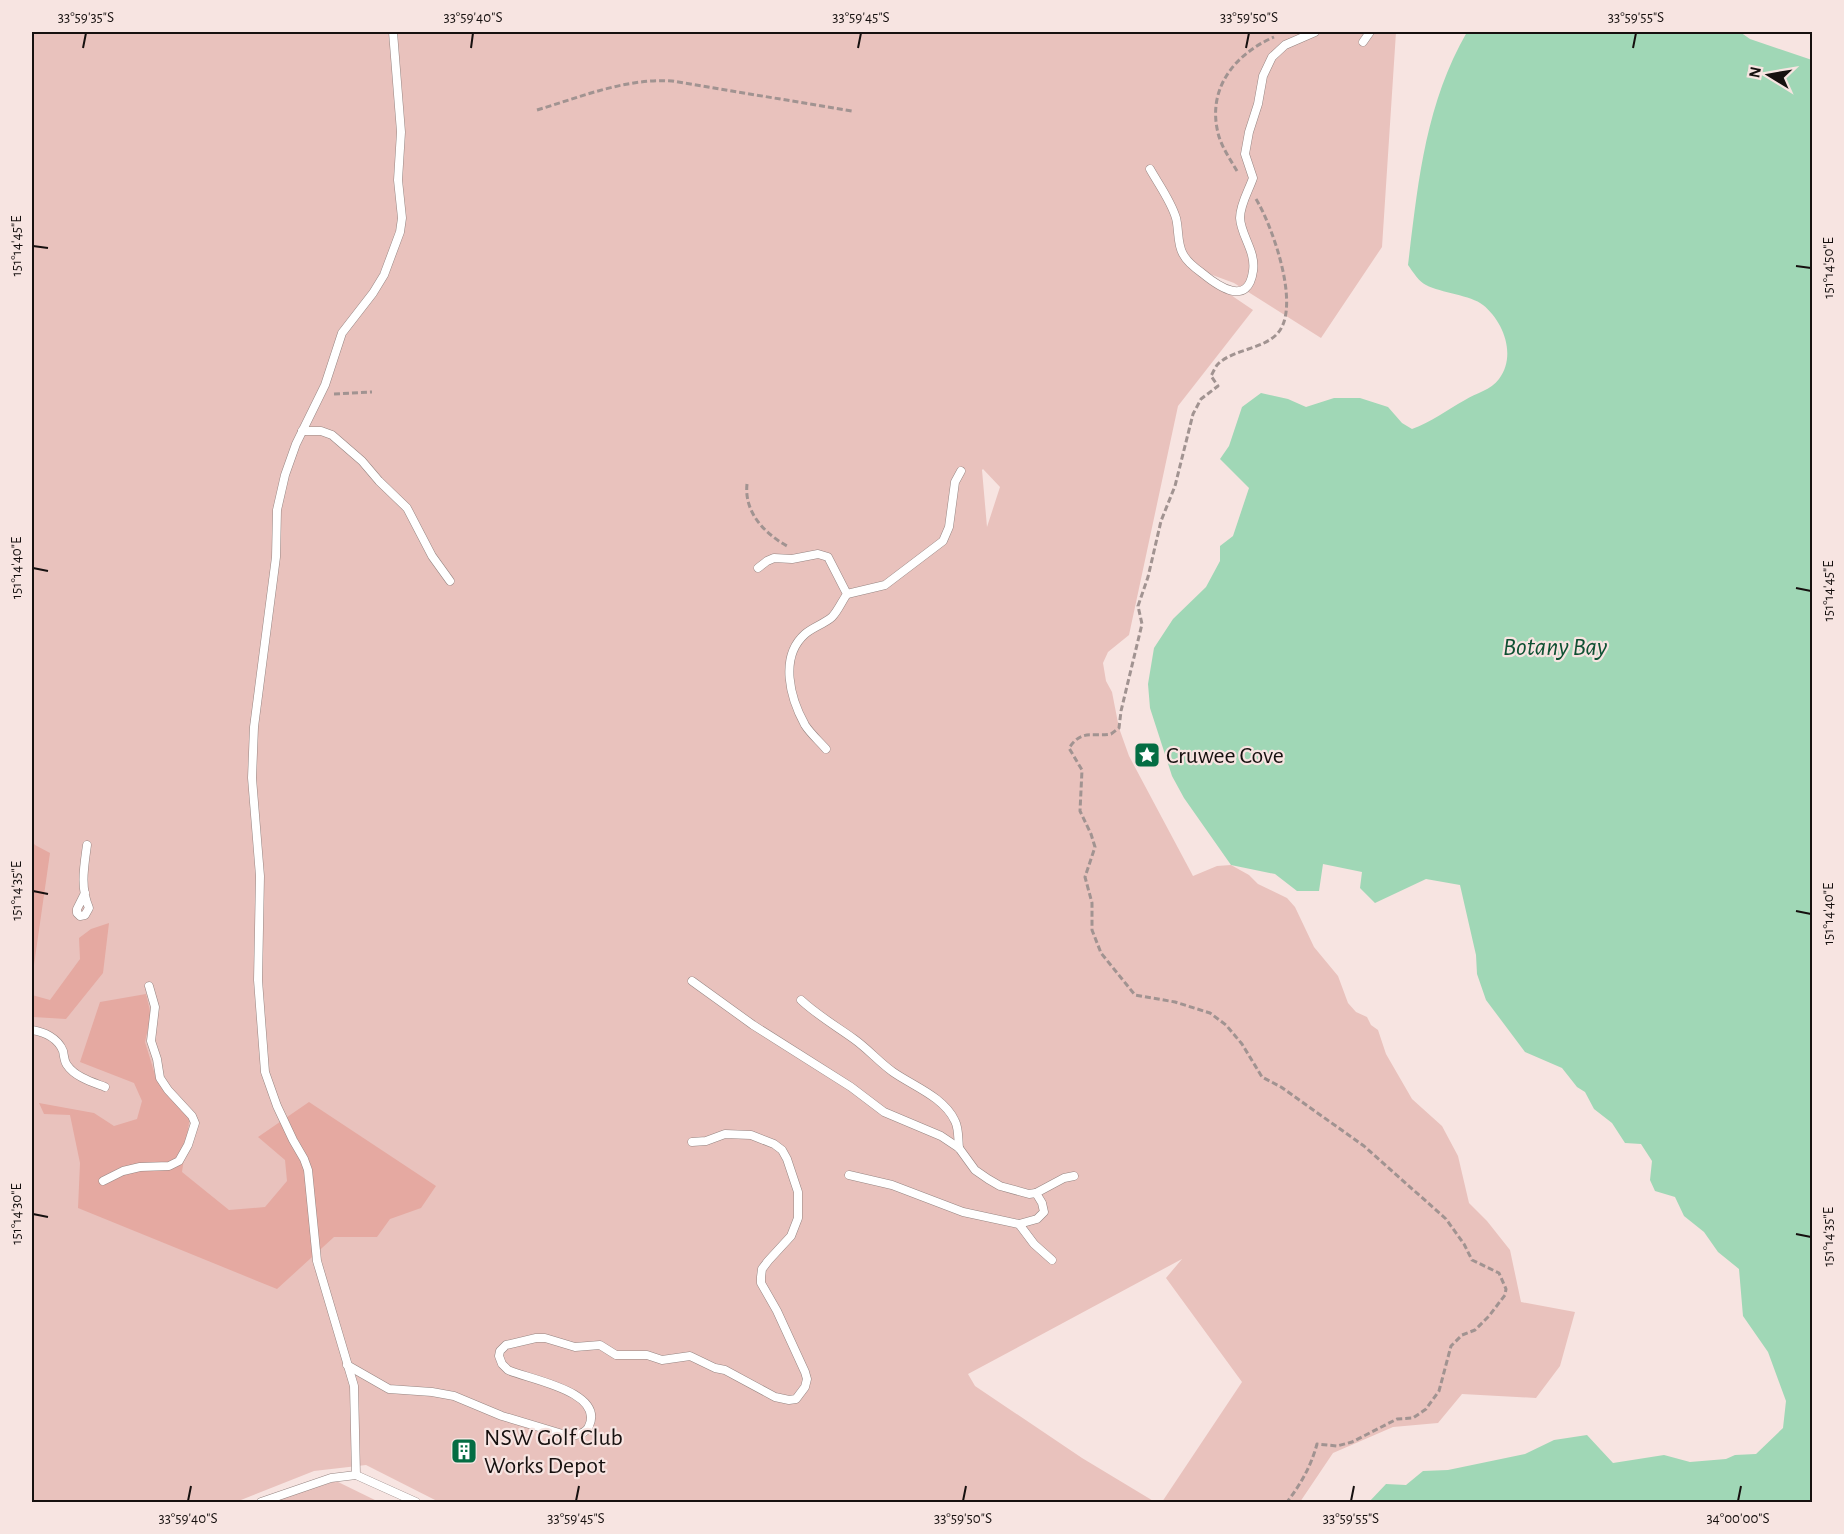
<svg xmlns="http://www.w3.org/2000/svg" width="1844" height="1534" viewBox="0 0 1844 1534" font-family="'Alegreya Sans',sans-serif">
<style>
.green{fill:#e9c2bd;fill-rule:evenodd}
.forest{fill:#e5a9a1}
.water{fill:#a0d7b6}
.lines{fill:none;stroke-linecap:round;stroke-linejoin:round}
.lane-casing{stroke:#968582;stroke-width:9}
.path{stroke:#a19391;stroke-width:3;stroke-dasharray:6 3;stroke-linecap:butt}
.lane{stroke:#fff;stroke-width:8}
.ticks{fill:none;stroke:#16100f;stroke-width:2}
.labels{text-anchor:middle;stroke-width:4.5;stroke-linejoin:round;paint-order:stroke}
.poi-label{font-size:24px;fill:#16100f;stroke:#f7e4e1;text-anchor:start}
.water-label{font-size:26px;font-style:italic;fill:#0e5032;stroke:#f7e4e1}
.neatline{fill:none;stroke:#16100f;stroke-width:2}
.ticks-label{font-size:15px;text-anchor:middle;fill:#16100f}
</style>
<rect width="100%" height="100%" fill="#f7e4e1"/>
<g class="green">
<path d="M 32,32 L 1396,32 L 1382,247 L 1321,338 L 1234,283 L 1188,266 L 1253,310 L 1178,406 L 1129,635 L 1108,652 L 1103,663 L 1106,681 L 1112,692 L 1119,728 L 1129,756 L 1193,876 L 1217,866 L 1231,865 L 1249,875 L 1258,884 L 1287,898 L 1295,907 L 1314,947 L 1338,976 L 1348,1003 L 1356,1012 L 1367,1017 L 1371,1025 L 1378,1030 L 1386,1054 L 1412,1099 L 1442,1126 L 1458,1156 L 1469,1203 L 1487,1221 L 1510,1250 L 1521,1302 L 1575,1312 L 1560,1366 L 1536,1398 L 1462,1394 L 1438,1423 L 1393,1427 L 1333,1453 L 1300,1502 L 1162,1502 L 1242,1382 L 1166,1278 L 1182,1259 L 968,1374 L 975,1386 L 1082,1458 L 1155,1502 L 439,1502 L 366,1465 L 314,1471 L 236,1502 L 32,1502 ZM 983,469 L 1000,487 L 987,527 L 982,470 Z"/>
<path d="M 336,1481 L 379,1502 L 269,1502 Z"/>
</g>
<g class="forest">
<path d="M 32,841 L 35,845 L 50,853 L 32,979 Z"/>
<path d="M 109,923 L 103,973 L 66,1019 L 33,1017 L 32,995 L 50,1000 L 80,959 L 79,938 L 91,929 Z"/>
<path d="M 146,994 L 151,1015 L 145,1042 L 156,1078 L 190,1116 L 182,1172 L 229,1210 L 265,1207 L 287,1181 L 285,1160 L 258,1137 L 309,1102 L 436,1186 L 421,1208 L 390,1219 L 377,1237 L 334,1237 L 277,1289 L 78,1208 L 80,1163 L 70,1115 L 44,1114 L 39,1103 L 94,1113 L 114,1126 L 137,1119 L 142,1101 L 134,1083 L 80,1062 L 100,1002 Z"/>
</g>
<path class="water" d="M 1467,32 L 1740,32 L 1750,39 L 1812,60 L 1812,1502 L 1369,1502 L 1386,1484 L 1406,1485 L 1423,1471 L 1448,1470 L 1525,1454 L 1554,1440 L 1587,1435 L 1613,1463 L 1664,1455 L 1690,1462 L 1726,1459 L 1735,1455 L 1756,1454 L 1783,1428 L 1786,1401 L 1768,1352 L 1743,1316 L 1739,1269 L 1718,1252 L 1704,1232 L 1684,1216 L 1675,1197 L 1655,1191 L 1650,1180 L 1652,1161 L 1641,1144 L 1625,1143 L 1612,1123 L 1594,1109 L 1585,1092 L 1577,1087 L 1562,1068 L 1525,1052 L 1486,1000 L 1477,974 L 1476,955 L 1460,885 L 1426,879 L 1375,903 L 1360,888 L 1362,872 L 1323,864 L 1319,891 L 1297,891 L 1275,874 L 1231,865 L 1184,798 L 1172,776 L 1150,708 L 1148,684 L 1154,648 L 1173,619 L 1206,587 L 1220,561 L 1220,546 L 1233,536 L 1249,488 L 1220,459 L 1229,446 L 1242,407 L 1261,393 L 1288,399 L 1306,407 L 1334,398 L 1360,398 L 1388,407 L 1402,423 L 1412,429 C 1431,422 1447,410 1465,400 C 1476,393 1491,390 1499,379 C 1517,355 1503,321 1483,305 C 1471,295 1441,293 1426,285 C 1419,282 1413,272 1408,265 C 1418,183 1425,105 1467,32 Z"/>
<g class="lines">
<defs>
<g id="lane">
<path d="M 1363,42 L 1370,32"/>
<path d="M 1150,169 C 1159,185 1171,201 1176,218 C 1179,229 1177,244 1183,254 C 1187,262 1195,268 1202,273 C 1219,287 1248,307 1253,271 C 1256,251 1241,236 1240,218 C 1240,204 1249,190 1253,178 L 1245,154 L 1249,132 L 1258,104 L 1263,76 L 1272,57 L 1285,45 L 1315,32"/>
<path d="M 302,431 L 321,431 L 332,435 L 362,461 L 379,481 L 407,508 L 432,556 L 450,581"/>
<path d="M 758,568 L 767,561 L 774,558 L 792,559 L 818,554 L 828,557 L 847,594 C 842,601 838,611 832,617 C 824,624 813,627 805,634 C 779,657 790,698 805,725 C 810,733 819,741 826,749"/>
<path d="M 847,594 L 885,585 L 943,541 L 949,527 L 955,482 L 961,471"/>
<path d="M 85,893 L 77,909 L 77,913 L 80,916 L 85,915 L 89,908 C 80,887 84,867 87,845"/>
<path d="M 692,981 L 753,1025 L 851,1087 L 884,1112 L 941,1136 L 959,1148 L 975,1170 L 988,1179 L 1000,1186 L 1029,1194 L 1036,1193"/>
<path d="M 801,1000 C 817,1015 836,1026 854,1039 C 868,1049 879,1062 893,1072 C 913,1086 944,1097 955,1121 C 959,1129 958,1139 959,1148"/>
<path d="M 32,1030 C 44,1032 58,1038 63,1051 C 64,1055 64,1061 67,1065 C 75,1077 92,1082 105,1087"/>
<path d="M 849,1175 L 892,1185 L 963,1212 L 1019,1224"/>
<path d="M 103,1181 L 123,1171 L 140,1167 L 169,1166 L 179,1161 L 188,1145 L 195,1123 L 192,1116 L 168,1090 L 160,1078 L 157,1059 L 151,1041 L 155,1007 L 149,986"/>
<path d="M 1052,1260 L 1034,1244 L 1019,1224 L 1037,1219 L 1044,1212 L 1042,1203 L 1036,1193 L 1064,1178 L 1074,1176"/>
<path d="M 347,1365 L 389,1389 L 432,1392 L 454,1396 L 502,1416 L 569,1436 C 577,1435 586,1434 589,1426 C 605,1391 527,1379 508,1370 L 502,1364 L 499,1356 L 500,1351 L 506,1345 L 536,1338 L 545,1338 L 575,1347 L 600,1345 L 616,1355 L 647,1355 L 662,1360 L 690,1356 L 715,1368 L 725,1370 L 775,1397 L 789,1400 L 796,1399 L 805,1387 L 807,1379 L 805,1372 L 777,1311 L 761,1283 L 761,1277 L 762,1269 L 768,1261 L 791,1236 L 798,1218 L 798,1192 L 787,1159 L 782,1150 L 774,1144 L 751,1135 L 725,1134 L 706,1141 L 692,1142"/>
<path d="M 356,1475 L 354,1386 L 317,1261 L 308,1170 L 304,1159 L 293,1140 L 277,1106 L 265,1072 L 258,980 L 260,876 L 252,778 L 254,727 L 276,557 L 277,510 L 285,475 L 296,444 L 325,385 L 342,333 L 373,293 L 384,275 L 400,232 L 402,218 L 398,180 L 401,132 L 393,32"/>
<path d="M 261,1502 L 331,1478 L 356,1475 L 416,1502"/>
</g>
</defs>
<use href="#lane" class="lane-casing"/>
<g class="path">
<path d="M 537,110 C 581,97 625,78 672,81 L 852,111"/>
<path d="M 1237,171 C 1230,159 1221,146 1218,133 C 1207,88 1235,54 1274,37"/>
<path d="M 1256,199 C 1272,225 1303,310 1276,335 C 1260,350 1234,349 1218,364 C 1215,367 1213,373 1211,376 L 1218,386 L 1201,399 L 1193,414 L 1175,486 L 1161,521 L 1148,577 L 1138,606 L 1142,624 L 1121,711 L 1119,728 L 1111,734 C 1091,737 1082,729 1069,748 L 1082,770 L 1080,811 L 1091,834 L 1095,847 L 1085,877 L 1092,903 L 1092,930 L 1101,953 L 1135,995 L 1175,1002 L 1210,1013 L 1226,1025 L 1242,1044 L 1262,1077 L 1281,1087 L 1364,1146 L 1446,1219 L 1464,1244 L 1472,1260 L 1499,1273 L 1506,1289 L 1505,1295 L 1489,1316 L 1475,1330 L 1462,1335 L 1451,1346 L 1439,1391 L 1426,1409 L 1413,1418 L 1397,1419 L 1352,1442 L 1337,1446 L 1317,1444 C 1311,1466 1301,1484 1287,1502"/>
<path d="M 334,394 L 372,392"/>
<path d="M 747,484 C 744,512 764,533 787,546"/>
</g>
<use href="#lane" class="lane"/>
</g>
<path class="ticks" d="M 83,48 L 86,33M 471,48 L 473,33M 858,48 L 861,33M 1246,48 L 1249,33M 1633,48 L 1636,33M 33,246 L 48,248M 1796,266 L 1811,268M 33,568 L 48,571M 1796,588 L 1811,591M 33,891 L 48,894M 1796,911 L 1811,914M 33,1214 L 48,1217M 1796,1234 L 1811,1237M 188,1501 L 191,1486M 576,1501 L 579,1486M 963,1501 L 966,1486M 1351,1501 L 1354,1486M 1738,1501 L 1741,1486"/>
<defs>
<symbol id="sight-square" viewBox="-11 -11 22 22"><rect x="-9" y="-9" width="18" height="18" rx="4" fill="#046d43" stroke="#f7e4e1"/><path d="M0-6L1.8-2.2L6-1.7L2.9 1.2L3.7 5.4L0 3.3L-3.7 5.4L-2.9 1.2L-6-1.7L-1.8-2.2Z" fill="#fff"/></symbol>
<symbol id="building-square" viewBox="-11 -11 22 22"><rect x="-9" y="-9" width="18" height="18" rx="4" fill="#046d43" stroke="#f7e4e1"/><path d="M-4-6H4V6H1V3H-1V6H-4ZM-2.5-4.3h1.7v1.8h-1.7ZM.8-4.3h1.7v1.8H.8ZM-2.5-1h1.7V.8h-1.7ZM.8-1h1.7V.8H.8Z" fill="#fff"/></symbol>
</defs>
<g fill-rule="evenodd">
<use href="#sight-square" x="1132" y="740" width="30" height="30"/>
<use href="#building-square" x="449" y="1436" width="30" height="30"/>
</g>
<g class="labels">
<g class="poi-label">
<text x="1166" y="763">Cruwee Cove</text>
<text x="484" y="1445">NSW Golf Club<tspan x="484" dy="28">Works Depot</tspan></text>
</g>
<g class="water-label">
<text x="1555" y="655">Botany Bay</text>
</g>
</g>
<rect width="1844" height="1534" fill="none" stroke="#f7e4e1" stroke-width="66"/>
<g transform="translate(1769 75) rotate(281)" stroke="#f7e4e1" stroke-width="4.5" paint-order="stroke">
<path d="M0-4.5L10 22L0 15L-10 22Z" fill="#16100f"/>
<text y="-9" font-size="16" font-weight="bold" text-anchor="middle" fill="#16100f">N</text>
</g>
<rect x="33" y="33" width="1778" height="1468" class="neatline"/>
<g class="ticks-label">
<text x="86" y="22">33°59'35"S</text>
<text x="473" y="22">33°59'40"S</text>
<text x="861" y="22">33°59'45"S</text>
<text x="1249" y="22">33°59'50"S</text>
<text x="1636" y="22">33°59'55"S</text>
<text transform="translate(16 246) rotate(-90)" y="5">151°14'45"E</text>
<text transform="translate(1828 268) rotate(-90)" y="5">151°14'50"E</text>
<text transform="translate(16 568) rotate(-90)" y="5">151°14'40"E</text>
<text transform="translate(1828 591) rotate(-90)" y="5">151°14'45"E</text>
<text transform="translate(16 891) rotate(-90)" y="5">151°14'35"E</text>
<text transform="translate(1828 914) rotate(-90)" y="5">151°14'40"E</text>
<text transform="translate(16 1214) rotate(-90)" y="5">151°14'30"E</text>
<text transform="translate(1828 1237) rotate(-90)" y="5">151°14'35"E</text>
<text x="188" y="1523">33°59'40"S</text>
<text x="576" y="1523">33°59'45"S</text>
<text x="963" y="1523">33°59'50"S</text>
<text x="1351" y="1523">33°59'55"S</text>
<text x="1738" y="1523">34°00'00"S</text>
</g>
</svg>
